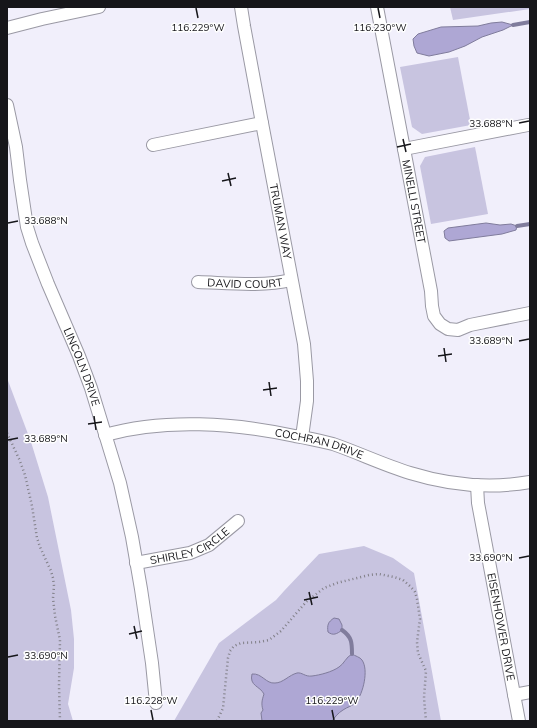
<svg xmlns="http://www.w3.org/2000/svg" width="537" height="728" viewBox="0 0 537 728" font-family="Mulish,sans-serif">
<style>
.green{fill:#c8c4e0}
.water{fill:#aea7d4;stroke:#807c9c}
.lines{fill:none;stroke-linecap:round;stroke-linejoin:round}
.stream{stroke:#807c9c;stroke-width:4}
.minor-casing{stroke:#9a99a4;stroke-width:14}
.path{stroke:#807f87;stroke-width:2.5;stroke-dasharray:1 3;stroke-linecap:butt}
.minor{stroke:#fff;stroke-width:12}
.ticks{fill:none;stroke:#16161a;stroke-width:1.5}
.labels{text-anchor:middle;stroke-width:3;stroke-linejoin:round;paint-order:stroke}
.street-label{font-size:11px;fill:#16161a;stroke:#fefefe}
.ticks-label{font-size:10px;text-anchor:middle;fill:#16161a;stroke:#fefefe;stroke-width:3;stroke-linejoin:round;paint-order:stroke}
</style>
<rect width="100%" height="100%" fill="#f1effb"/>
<g class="green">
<path d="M 450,7 L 530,7 L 530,9 L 453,20 Z"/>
<path d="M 458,57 L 471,125 L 422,134 L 412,127 L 400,67 Z"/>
<path d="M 475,147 L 488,214 L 431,224 L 420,166 L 425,157 Z"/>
<path d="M 7,378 L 31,442 L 48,497 L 71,610 L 74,639 L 74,668 L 68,704 L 73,721 L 7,721 Z"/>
<path d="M 364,546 L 393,558 L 414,573 L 441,721 L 174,721 L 219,643 L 276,600 L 284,591 L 319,554 Z"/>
</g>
<g class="water">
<path d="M 502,22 L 513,25 L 503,30 L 482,37 L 465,46 L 449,52 L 429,56 L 417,53 L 414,46 L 413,39 L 418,34 L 441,27 L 478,26 L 491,23 Z"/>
<path d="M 486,223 L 500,225 L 511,224 L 517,226 L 516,230 L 502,234 L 449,241 L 445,238 L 444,231 L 448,228 Z"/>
<path d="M 334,618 L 339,619 L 342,625 L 342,630 C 337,634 333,636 328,632 C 327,625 328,622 334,618 Z"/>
<path d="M 352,654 C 355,656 360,657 362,660 C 369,670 363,694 356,702 C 353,706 347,707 343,710 C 338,713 335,717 332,721 L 262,721 L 261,713 L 263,710 C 261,704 262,700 264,694 C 260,686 249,686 252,674 C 262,673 266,684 275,683 C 283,683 289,675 297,673 C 302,672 305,677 312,676 C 320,675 332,672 339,667 C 344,664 346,657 352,654 Z"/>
</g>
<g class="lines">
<g class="stream">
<path d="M 513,25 L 530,22"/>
<path d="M 517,226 L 530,224"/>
<path d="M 342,630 C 352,637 352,643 352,654"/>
</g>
<defs>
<g id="minor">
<path id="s1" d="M 241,7 L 244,26 L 262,123 L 304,344 L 307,381 L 307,401 L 302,437"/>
<path id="s2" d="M 377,7 L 431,291 L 432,306 L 434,316 L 440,324 L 448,329 L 458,330 L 470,325 L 530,313"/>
<path d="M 7,28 L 42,19 L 99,7"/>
<path id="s3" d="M 7,105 L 16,147 L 20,180 L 27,227 L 32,243 L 48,284 L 79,356 L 91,388 L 120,483 L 132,537 L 141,589 L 152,663 L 156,703"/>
<path d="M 153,145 L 262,123"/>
<path d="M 404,149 L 528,125"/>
<path id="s4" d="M 198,282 C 228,283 262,287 291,280"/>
<path id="s5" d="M 105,435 C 164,418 235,423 295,436 C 308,438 321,441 333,444 C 359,453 384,465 410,473 C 449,485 490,489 530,482"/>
<path id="s6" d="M 477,485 L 478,503 L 519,721"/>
<path id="s7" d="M 136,563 L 190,553 L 209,545 L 238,521"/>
<path d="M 514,695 L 530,692"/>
</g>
</defs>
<use href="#minor" class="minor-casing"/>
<g class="path">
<path d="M 7,433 L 20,461 L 25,475 L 32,506 L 37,538 L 40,547 L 51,571 L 53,578 L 54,586 L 53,598 L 55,616 L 60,640 L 59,685 L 60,721"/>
<path d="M 217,721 L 223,708 L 228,658 L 230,651 L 234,646 L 241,643 L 259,642 L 269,640 L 281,631 L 306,602 L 324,588 L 337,583 L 369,575 L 379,574 L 394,577 L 403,580 L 411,587 L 415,592 L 417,599 L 420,619 L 417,642 L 418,653 L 426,671 L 424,698 L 426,721"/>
</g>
<use href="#minor" class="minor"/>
</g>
<path class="ticks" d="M 196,8 L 198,18M 378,8 L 380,18M 519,123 L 529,121M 403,139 L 406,152M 397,147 L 411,144M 228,173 L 231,186M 222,181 L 236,178M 8,223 L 18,221M 519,341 L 529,339M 444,348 L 446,362M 438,356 L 452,354M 269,382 L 271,396M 263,390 L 277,388M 94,416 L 96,430M 88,424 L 102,422M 8,440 L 18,438M 519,558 L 529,556M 309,592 L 312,605M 304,600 L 318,597M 134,626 L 137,639M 129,634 L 142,631M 8,657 L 18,655M 151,710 L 153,720M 332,710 L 334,720"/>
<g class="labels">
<g class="street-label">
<text dy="4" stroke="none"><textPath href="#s2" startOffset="198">MINELLI STREET</textPath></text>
<text dy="4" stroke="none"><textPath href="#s1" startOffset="218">TRUMAN WAY</textPath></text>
<text dy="4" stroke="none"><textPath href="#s4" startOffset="47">DAVID COURT</textPath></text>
<text dy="4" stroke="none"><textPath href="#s3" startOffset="274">LINCOLN DRIVE</textPath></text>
<text dy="4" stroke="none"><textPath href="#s5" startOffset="217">COCHRAN DRIVE</textPath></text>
<text dy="4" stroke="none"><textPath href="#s7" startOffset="57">SHIRLEY CIRCLE</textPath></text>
<text dy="4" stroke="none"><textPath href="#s6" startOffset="144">EISENHOWER DRIVE</textPath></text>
</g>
</g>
<g class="ticks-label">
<text x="198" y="31">116.229°W</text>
<text x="380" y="31">116.230°W</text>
<text x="491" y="127">33.688°N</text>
<text x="46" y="224">33.688°N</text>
<text x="491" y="344">33.689°N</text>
<text x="46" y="442">33.689°N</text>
<text x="491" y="561">33.690°N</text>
<text x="46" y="659">33.690°N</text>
<text x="151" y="704">116.228°W</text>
<text x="332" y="704">116.229°W</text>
</g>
<rect width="537" height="728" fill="none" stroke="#16161a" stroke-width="16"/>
</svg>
